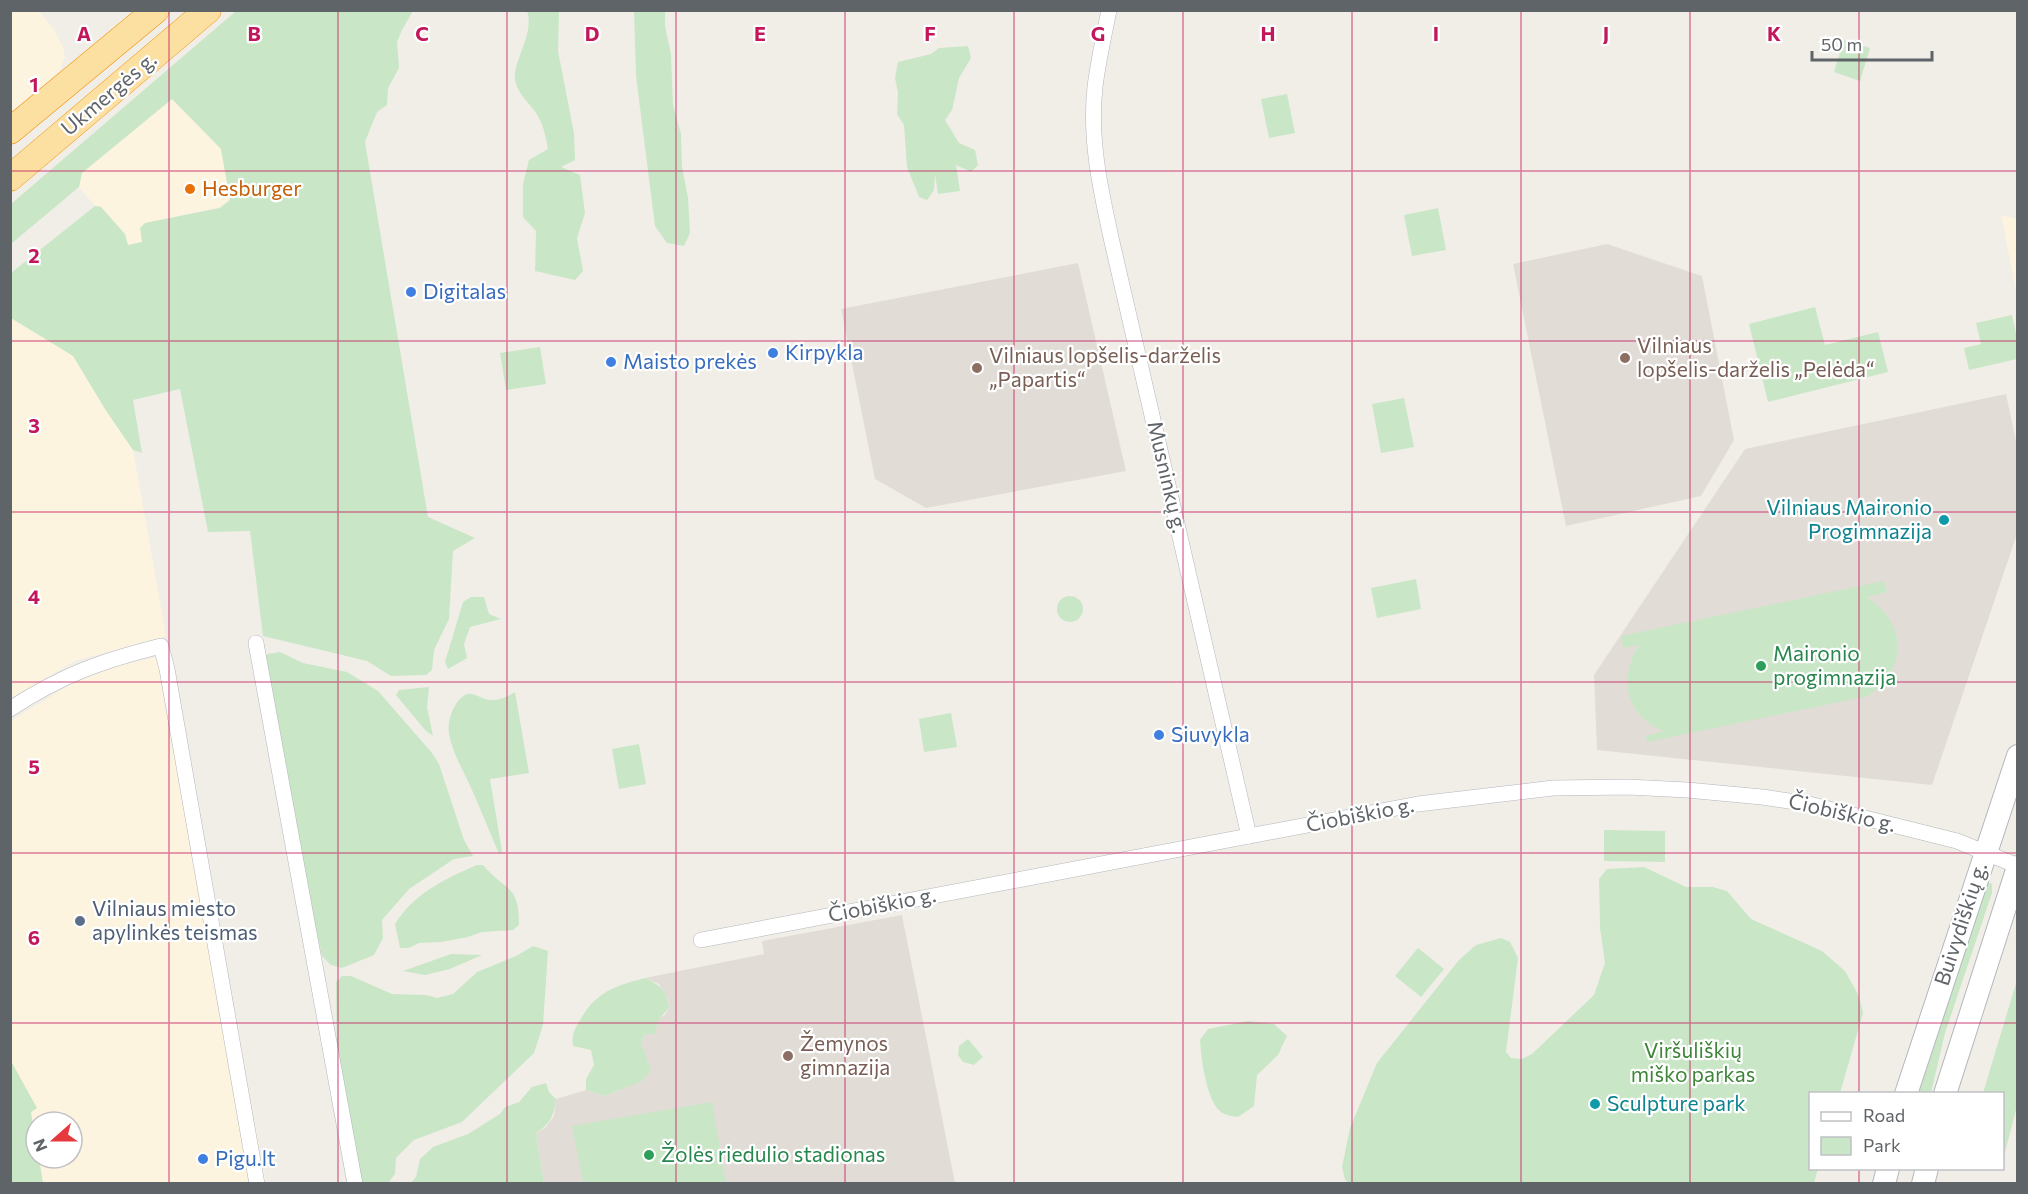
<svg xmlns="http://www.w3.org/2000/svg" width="2028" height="1194" viewBox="0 0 2028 1194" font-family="Commissioner,sans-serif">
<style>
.commercial{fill:#fdf4e0;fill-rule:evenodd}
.education{fill:#e1ddd6}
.green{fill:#c9e7c6}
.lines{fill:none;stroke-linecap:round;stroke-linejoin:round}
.minor-casing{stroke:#b3b6ba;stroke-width:16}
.secondary-casing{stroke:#b4b8bc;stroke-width:24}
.trunk-casing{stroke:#f39005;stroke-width:27}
.minor{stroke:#fff;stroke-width:15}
.secondary{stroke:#fff;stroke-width:22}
.trunk{stroke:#fce0a2;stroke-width:26}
.grid{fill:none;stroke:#c2185b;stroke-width:1.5;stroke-opacity:0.55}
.food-dot{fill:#e8710a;stroke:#fff;stroke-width:2}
.shop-dot{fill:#3f7fe0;stroke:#fff;stroke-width:2}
.education-dot{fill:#8d6e63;stroke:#fff;stroke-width:2}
.culture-dot{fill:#0f9aa8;stroke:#fff;stroke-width:2}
.leisure-dot{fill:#2e9e5b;stroke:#fff;stroke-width:2}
.service-dot{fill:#5c6f8a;stroke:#fff;stroke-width:2}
.labels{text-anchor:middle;stroke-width:4.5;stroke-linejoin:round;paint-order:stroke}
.street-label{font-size:21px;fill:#5f6468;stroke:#fff}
.food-label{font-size:21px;fill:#c56008;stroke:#fff;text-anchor:start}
.shop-label{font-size:21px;fill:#366cbe;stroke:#fff;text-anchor:start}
.education-label{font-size:21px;fill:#785e54;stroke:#fff;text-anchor:start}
.culture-label{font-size:21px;fill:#0d838f;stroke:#fff;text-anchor:end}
.leisure-label{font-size:21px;fill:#27864d;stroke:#fff;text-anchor:start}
.service-label{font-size:21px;fill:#4e5e75;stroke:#fff;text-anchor:start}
.park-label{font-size:21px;fill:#3d8638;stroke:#fff}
.grid-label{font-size:20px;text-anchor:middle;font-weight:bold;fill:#c2185b;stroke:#fff;stroke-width:4.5;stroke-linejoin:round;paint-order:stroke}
</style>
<rect width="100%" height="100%" fill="#f1eee8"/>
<g class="commercial">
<path d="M 11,10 L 39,11 L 53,28 L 63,47 L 65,57 L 59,72 L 11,112 Z"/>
<path d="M 172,99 L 221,149 L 230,200 L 220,207 L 145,223 L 142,242 L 128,245 L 101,207 L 95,206 L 79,187 L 82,173 Z"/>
<path d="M 2001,215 L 2017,219 L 2017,297 L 2002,219 Z"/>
<path d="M 11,318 L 73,355 L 105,409 L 133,450 L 166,636 L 75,661 L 11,698 Z"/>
<path d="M 169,654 L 266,1183 L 11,1184 L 11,721 L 71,684 L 118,666 ZM 36,1122 L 72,1122 L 72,1158 L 36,1158 Z"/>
</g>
<g class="education">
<path d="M 1607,244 L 1702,276 L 1734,440 L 1701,496 L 1566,526 L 1513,264 Z"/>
<path d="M 1078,263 L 1126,471 L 926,508 L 875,479 L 841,309 Z"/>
<path d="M 2006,394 L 2017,446 L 2017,534 L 1932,785 L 1597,750 L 1594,675 L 1745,449 Z"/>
<path d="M 902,915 L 955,1183 L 544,1183 L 536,1133 L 545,1128 L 554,1116 L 556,1099 L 586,1090 L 604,1096 L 619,1090 L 645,1034 L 655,1034 L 659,1018 L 665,1015 L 669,1008 L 668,999 L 659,984 L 645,978 L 764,954 L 762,941 Z"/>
</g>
<g class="green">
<path d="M 236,11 L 413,11 L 402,30 L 397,42 L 399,68 L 388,88 L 387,105 L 377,112 L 365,142 L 428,517 L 475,538 L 453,551 L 449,619 L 434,650 L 432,670 L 426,675 L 391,676 L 367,661 L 263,636 L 250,531 L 208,532 L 180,389 L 133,400 L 142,453 L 133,450 L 105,409 L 73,356 L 11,318 L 11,273 L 95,206 L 101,207 L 125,234 L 128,245 L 142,242 L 140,228 L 145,223 L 220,208 L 230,200 L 221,149 L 172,99 L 82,173 L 79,187 L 11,244 L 11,204 Z"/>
<path d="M 527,11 L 559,11 L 558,51 L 574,133 L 575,160 L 561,167 L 580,175 L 585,213 L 577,238 L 583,271 L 575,280 L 535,271 L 536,231 L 523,217 L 523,184 L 529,160 L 548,149 C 546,137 543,123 536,113 C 528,101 513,90 515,73 C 518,53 534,31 527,11 Z"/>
<path d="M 634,11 L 665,11 L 665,26 L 671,54 L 673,105 L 681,134 L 682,167 L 688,198 L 690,233 L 684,246 L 667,243 L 655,226 L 636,76 Z"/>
<path d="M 1844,40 L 1870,48 L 1860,81 L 1834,72 Z"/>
<path d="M 968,46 L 971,58 L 959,78 L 952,110 L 945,120 L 959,143 L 975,150 L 978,165 L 971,172 L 956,165 L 960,191 L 938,194 L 935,174 L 934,190 L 927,200 L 919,197 L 907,167 L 904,125 L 897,114 L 898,93 L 895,78 L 898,62 L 931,54 L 939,48 Z"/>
<path d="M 1287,94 L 1295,133 L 1269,138 L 1261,99 Z"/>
<path d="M 1438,208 L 1446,250 L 1412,256 L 1404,215 Z"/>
<path d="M 1815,307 L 1825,345 L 1878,332 L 1888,372 L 1768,402 L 1749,324 Z"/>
<path d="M 2012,315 L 2017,338 L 2017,359 L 1969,370 L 1964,348 L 1981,344 L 1976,323 Z"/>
<path d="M 540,347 L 546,384 L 506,390 L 500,353 Z"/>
<path d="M 1404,398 L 1414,447 L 1381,453 L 1372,404 Z"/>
<path d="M 1416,579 L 1421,609 L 1377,618 L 1371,588 Z"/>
<path d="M 1884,581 L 1887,592 L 1867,597 C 1908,624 1908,668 1868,696 L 1647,742 L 1646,736 L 1664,731 C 1625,716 1618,678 1639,645 L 1623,648 L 1621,636 Z"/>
<circle cx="1070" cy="609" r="13"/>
<path d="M 471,597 L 484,597 L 489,614 L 501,619 L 470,627 L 464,644 L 467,658 L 448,669 L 445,662 L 463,602 Z"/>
<path d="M 280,652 L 303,663 L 347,672 L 378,691 L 432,753 L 439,764 L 464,840 L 473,856 L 454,859 L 409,889 L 382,920 L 383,938 L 374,955 L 342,968 L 331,965 L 322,956 L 300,858 L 263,658 L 268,654 Z"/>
<path d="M 429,687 L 427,707 L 433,736 L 426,731 L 396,695 L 399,690 Z"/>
<path d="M 515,692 L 529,773 L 490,779 L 502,851 L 499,854 C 488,828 478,802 466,777 C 459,763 452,750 449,734 C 447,720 454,700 467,694 C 472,692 483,699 489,700 C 498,701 507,697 515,692 Z"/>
<path d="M 951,713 L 957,747 L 924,752 L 919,719 Z"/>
<path d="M 639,744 L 646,784 L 619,789 L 612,749 Z"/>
<path d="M 1604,830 L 1665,831 L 1665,862 L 1604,861 Z"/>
<path d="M 477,865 L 483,865 C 506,892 519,884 519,925 L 513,930 L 482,932 L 468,937 L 441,942 L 419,943 L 409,948 L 400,948 L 395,924 C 413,894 446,878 477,865 Z"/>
<path d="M 1644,867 L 1686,887 L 1713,887 L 1727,891 L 1751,919 L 1822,951 L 1845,971 L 1858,994 L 1863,1013 L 1840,1093 L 1810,1094 L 1810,1168 L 1818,1169 L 1814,1183 L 1349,1183 L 1345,1180 L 1342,1167 L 1350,1128 L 1377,1063 L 1459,960 L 1476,945 L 1501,938 L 1510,942 L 1518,958 L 1506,1052 L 1511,1058 L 1522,1059 L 1532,1054 L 1594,995 L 1605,963 L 1600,928 L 1599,879 L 1607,869 Z"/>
<path d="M 1988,882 L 1992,884 L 1992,893 L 1945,1033 L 1931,1093 L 1917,1094 L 1985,883 Z"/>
<path d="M 533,946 L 548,951 L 543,1025 L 534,1053 L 462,1122 L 414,1140 L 396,1158 L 395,1174 L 388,1183 L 362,1183 L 337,1050 L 336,982 L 342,976 L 351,976 L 392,994 L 426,995 L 437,998 L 453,994 L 477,972 L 516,956 Z"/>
<path d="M 1418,948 L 1444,969 L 1421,997 L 1395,976 Z"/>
<path d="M 451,954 L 482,955 L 450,969 L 425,975 L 403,971 Z"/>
<path d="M 645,978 C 660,985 668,991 669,1008 L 659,1019 L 655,1034 L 645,1034 L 641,1043 L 651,1070 L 642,1081 L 604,1096 L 586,1090 L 586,1079 L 594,1065 L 591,1050 L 573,1046 C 571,1036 575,1028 580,1020 C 597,991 615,986 645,978 Z"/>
<path d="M 2017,980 L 2017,1106 L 2003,1160 L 2002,1094 L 1983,1093 Z"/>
<path d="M 1248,1021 L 1274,1024 L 1287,1036 L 1278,1055 L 1257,1075 L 1254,1106 L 1238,1117 C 1231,1116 1222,1115 1217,1108 C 1206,1094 1201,1058 1200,1040 L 1208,1029 Z"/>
<path d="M 968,1039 L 983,1057 L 974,1065 L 963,1062 L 958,1055 L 959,1046 Z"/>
<path d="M 11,1061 L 37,1108 L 31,1112 L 36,1142 L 36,1158 L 39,1158 L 43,1183 L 11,1183 Z"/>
<path d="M 546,1083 L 549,1092 L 556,1099 C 554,1116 550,1124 536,1133 L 544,1183 L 411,1183 L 416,1177 L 420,1159 L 433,1147 L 468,1134 L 500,1114 L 505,1107 L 519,1102 L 532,1087 Z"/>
<path d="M 712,1102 L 726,1183 L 583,1183 L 572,1126 Z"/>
</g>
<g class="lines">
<defs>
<g id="minor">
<path d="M 1109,10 C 1104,36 1098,62 1095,87 C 1089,139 1101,192 1112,242 L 1249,836"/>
<path d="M 256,643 L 355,1184"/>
<path d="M 10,709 C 62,675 101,661 161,646 L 167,669 L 257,1184"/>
<path d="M 701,940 L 1418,804 L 1553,788 L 1628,787 L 1687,790 L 1762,797 L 1809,804 L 1957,841 L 2018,866"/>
</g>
<g id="secondary">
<path d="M 1906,1094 L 2018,756"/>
<path d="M 1945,1094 L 2018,867"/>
<path d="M 1884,1184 L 1888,1168"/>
<path d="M 1923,1184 L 1927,1168"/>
</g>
<g id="trunk">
<path d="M 10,131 L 156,10"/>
<path d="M 10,178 L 208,10"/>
</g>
</defs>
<use href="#minor" class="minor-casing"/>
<use href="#secondary" class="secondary-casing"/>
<use href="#trunk" class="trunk-casing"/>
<use href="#minor" class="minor"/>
<use href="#secondary" class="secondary"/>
<use href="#trunk" class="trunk"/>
</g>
<path class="grid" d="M 169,10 L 169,1184M 338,10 L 338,1184M 507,10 L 507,1184M 676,10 L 676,1184M 845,10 L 845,1184M 1014,10 L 1014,1184M 1183,10 L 1183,1184M 1352,10 L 1352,1184M 1521,10 L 1521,1184M 1690,10 L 1690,1184M 1859,10 L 1859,1094M 10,171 L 2018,171M 10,341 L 2018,341M 10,512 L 2018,512M 10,682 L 2018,682M 10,853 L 2018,853M 10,1023 L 2018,1023M 1859,1168 L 1859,1184"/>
<circle class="food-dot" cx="190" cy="189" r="6"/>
<g class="shop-dot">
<circle cx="411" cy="292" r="6"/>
<circle cx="773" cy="353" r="6"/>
<circle cx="611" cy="362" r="6"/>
<circle cx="1159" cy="735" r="6"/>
<circle cx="203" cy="1159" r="6"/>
</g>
<g class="education-dot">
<circle cx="1625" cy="358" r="6"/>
<circle cx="977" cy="368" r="6"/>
<circle cx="788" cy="1056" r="6"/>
</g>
<g class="culture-dot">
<circle cx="1944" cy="520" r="6"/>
<circle cx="1595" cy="1104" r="6"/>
</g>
<g class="leisure-dot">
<circle cx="1761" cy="666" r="6"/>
<circle cx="649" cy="1155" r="6"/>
</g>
<circle class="service-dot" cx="80" cy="921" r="6"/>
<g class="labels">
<g class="street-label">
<text transform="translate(109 94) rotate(-40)" y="7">Ukmergės g.</text>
<text transform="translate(1167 477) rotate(77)" y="7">Musninkų g.</text>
<text transform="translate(1842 813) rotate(13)" y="7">Čiobiškio g.</text>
<text transform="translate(1360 815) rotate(-11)" y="7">Čiobiškio g.</text>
<text transform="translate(882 905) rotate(-11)" y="7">Čiobiškio g.</text>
<text transform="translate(1961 924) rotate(-72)" y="7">Buivydiškių g.</text>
</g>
<g class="food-label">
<text x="202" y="196">Hesburger</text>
</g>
<g class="shop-label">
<text x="423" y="299">Digitalas</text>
<text x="785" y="360">Kirpykla</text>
<text x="623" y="369">Maisto prekės</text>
<text x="1171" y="742">Siuvykla</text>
<text x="215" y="1166">Pigu.lt</text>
</g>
<g class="education-label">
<text x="1637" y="353">Vilniaus<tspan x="1637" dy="24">lopšelis-darželis „Pelėda“</tspan></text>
<text x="989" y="363">Vilniaus lopšelis-darželis<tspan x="989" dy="24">„Papartis“</tspan></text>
<text x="800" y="1051">Žemynos<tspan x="800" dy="24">gimnazija</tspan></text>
</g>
<g class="culture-label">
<text x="1932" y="515">Vilniaus Maironio<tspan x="1932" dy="24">Progimnazija</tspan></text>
<text x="1607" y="1111" text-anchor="start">Sculpture park</text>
</g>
<g class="leisure-label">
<text x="1773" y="661">Maironio<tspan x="1773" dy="24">progimnazija</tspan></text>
<text x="661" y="1162">Žolės riedulio stadionas</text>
</g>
<g class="service-label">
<text x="92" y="916">Vilniaus miesto<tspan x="92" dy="24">apylinkės teismas</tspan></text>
</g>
<g class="park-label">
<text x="1693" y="1058">Viršuliškių<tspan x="1693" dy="24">miško parkas</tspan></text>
</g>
</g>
<g class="grid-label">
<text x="84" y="41">A</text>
<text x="254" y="41">B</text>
<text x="422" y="41">C</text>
<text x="592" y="41">D</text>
<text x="760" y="41">E</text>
<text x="930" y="41">F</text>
<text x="1098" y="41">G</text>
<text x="1268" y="41">H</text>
<text x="1436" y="41">I</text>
<text x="1606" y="41">J</text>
<text x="1774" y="41">K</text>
<text x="34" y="92">1</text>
<text x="34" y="263">2</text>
<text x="34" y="433">3</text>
<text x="34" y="604">4</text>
<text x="34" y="774">5</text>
<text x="34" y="945">6</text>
</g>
<rect width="2028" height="1194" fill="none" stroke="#5f6468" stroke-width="24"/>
<rect x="1809" y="1092" width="195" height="78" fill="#ffffff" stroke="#bfc1c3" stroke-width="1.5"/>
<rect x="1821" y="1112" width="30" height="9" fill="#ffffff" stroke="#bfc1c3" stroke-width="1.5"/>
<text x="1863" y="1122" font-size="18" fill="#5f6468">Road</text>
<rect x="1821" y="1137" width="30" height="18" fill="#c9e7c6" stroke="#bfc1c3" stroke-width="1.5"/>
<text x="1863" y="1152" font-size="18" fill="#5f6468">Park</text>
<g transform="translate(54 1140) rotate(249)"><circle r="28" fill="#ffffff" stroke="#bfc1c3" stroke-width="1.5"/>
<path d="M0-4.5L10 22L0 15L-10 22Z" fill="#e6393e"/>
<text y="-9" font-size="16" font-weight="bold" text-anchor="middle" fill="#5f6468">N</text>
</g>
<path d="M1812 51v9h120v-9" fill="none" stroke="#5f6468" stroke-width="3"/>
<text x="1821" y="51" font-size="18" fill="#5f6468" stroke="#ffffff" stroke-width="4.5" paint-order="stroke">50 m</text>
</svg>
